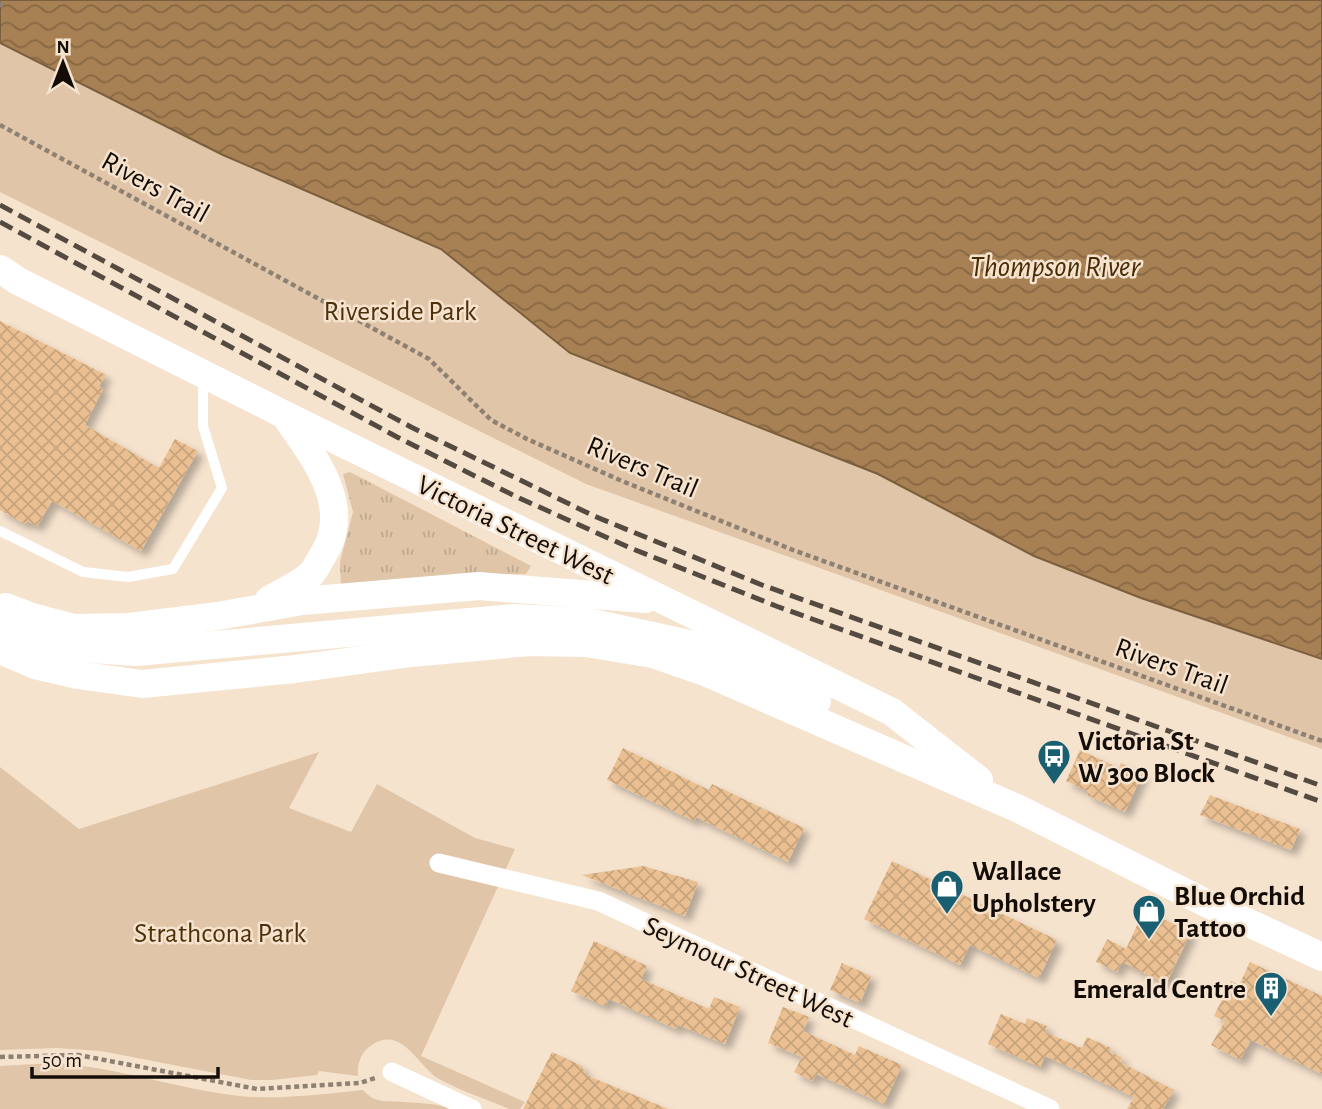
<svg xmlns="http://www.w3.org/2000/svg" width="1322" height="1109" viewBox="0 0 1322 1109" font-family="'Alegreya Sans',sans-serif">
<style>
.grass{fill:url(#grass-tufts)}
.park{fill:#e0c5a8}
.water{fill:url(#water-waves);stroke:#7b5e3d;stroke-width:2}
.building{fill:url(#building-cross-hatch);filter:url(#shadow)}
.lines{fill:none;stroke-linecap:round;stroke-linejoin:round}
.path{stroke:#8e8173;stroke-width:4.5;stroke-dasharray:5 3.5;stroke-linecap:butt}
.lane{stroke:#fff;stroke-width:10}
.street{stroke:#fff;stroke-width:19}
.secondary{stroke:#fff;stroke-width:28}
.rail{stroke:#544a40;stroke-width:5;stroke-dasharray:14 7;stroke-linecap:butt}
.labels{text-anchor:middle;stroke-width:5;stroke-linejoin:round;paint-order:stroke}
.street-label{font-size:28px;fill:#140d07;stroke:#f6e3ce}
.park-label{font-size:28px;fill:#4c300a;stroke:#f6e3ce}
.poi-label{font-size:28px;font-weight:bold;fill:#140d07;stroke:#f6e3ce;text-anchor:start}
.water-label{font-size:30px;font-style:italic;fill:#492d07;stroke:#f6e3ce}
</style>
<defs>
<pattern id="grass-tufts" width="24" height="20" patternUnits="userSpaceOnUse" patternTransform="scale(1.75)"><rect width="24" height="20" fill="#e0c5a8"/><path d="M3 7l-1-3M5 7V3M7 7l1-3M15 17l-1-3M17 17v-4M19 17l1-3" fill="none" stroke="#bfa88f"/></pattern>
<pattern id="water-waves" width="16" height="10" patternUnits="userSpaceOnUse" patternTransform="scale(1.75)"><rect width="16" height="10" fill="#a78054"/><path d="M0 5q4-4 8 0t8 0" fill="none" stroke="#876744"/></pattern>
<pattern id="building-cross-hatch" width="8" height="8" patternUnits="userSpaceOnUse" patternTransform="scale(1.75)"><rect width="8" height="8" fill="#eac092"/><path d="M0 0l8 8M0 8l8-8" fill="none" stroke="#c8a47c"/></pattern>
<filter id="shadow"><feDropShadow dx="6" dy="6" stdDeviation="3.5" flood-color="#0004"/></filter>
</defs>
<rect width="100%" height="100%" fill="#f6e3ce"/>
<path class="grass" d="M 350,472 L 531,566 L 526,574 L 458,575 L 341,587 L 340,562 L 353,512 L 343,474 Z"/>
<g class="park">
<path d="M 0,43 L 223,155 L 441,249 L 570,353 L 878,474 L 1034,556 L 1141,598 L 1322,659 L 1322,749 L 586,484 L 0,192 Z"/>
<path d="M 319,752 L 289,808 L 351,832 L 377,784 L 475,838 L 515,849 L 421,1056 L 525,1102 L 520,1109 L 509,1109 C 486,1099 461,1091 439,1079 C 417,1066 401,1022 369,1047 C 360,1054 357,1066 358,1076 L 319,1071 L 317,1075 L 272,1080 L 251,1080 L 101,1051 L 56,1048 L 0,1050 L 0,767 L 79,829 Z"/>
<path d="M 54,1063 C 117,1067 177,1089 240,1096 C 280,1100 323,1094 363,1090 C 376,1105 388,1100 404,1102 C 420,1103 439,1104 455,1109 L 0,1109 L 0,1066 Z"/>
</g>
<path class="water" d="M 0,0 L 1322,0 L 1322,659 L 1141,598 L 1034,556 L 878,474 L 570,353 L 441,249 L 223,155 L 0,43 Z"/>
<g class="building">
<path d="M 0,321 L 106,375 L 99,386 L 103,389 L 85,425 L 159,468 L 175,439 L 198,451 L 141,551 L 52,501 L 37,526 L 27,521 L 25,524 L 0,510 Z"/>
<path d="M 623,748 L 709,790 L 712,784 L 804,828 L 788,862 L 696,817 L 694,821 L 607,780 Z"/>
<path d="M 1080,750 L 1119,768 L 1121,763 L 1143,773 L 1125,812 L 1087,795 L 1089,792 L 1066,781 Z"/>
<path d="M 1210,795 L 1300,829 L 1291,850 L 1200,815 Z"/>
<path d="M 892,861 L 1057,940 L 1039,978 L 970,945 L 960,965 L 864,919 Z"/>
<path d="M 643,866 L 698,882 L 685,916 L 582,875 Z"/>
<path d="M 1144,910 L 1191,932 L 1166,984 L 1122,962 L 1117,972 L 1096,962 L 1107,939 L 1126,949 Z"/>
<path d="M 594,941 L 647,966 L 641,979 L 709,1009 L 714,997 L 740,1007 L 725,1044 L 678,1025 L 676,1029 L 609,999 L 605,1006 L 571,991 Z"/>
<path d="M 1250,962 L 1322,996 L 1322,1074 L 1251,1040 L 1240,1060 L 1211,1045 L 1225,1021 L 1214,1016 L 1231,981 L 1239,985 Z"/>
<path d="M 842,963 L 871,976 L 860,1003 L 830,990 Z"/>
<path d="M 783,1007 L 809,1017 L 803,1031 L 855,1055 L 859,1046 L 902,1065 L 884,1104 L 816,1074 L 812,1081 L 794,1072 L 802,1057 L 768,1043 Z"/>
<path d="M 1001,1014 L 1025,1024 L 1027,1018 L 1047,1026 L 1045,1032 L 1082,1048 L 1087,1037 L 1111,1048 L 1110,1052 L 1122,1057 L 1120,1062 L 1174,1090 L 1163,1109 L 1127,1109 L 1134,1097 L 1045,1056 L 1040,1067 L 988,1044 Z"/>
<path d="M 552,1052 L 582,1066 L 586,1075 L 668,1109 L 523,1109 Z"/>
</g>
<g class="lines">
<g class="path">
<path d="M 0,7 L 3,0"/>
<path d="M 0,125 L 429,359 L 491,420 L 527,439 L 622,481 L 793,550 L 1322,741"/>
<path d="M 0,1057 L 78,1055 L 257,1089 L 360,1083 L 375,1078"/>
</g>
<path class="lane" d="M 0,531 L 83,572 L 128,577 L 173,569 L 222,488 L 203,426 L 203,378"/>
<g class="street">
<path d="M 439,863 L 598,901 L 1050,1109"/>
<path d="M 392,1072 L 472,1109"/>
</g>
<g class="secondary">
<path d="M 0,269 L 18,281 L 285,415 L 892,712 L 979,780"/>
<path d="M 269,600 C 282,592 300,585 311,574 C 316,569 319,561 323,555 C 354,507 314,457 286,417"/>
<path d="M 6,607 L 32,617 L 74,628 L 129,627 L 218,616 L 302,601 L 479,586 L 645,599"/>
<path d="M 0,623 C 48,647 83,649 136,652 L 514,618 L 588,622 L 712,649 L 817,701"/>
<path d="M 0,650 L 35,665 L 78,675 L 142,684 L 295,669 L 411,653 L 530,642 L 586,643 L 653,654 L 705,672 L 1019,809 L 1204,902 L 1322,957"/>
</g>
<g class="rail">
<path d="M 0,205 L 411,427 L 594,516 L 762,585 L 1322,786"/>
<path d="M 0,222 L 397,437 L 517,497 L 628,547 L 776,606 L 1322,802"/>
</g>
</g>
<defs>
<symbol id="bus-pin" viewBox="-11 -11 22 30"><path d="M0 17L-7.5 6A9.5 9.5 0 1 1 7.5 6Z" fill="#1a5f71" stroke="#f6e3ce"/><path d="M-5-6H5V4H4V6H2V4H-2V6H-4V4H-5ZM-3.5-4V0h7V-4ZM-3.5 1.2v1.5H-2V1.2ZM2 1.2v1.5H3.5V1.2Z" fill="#fff"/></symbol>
<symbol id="shop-pin" viewBox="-11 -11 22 30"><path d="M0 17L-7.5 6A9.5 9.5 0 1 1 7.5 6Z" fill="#1a5f71" stroke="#f6e3ce"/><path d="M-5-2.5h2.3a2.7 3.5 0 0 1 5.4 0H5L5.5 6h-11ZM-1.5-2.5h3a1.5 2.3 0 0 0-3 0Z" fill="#fff"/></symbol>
<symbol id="building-pin" viewBox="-11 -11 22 30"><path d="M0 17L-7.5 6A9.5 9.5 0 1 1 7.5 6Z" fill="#1a5f71" stroke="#f6e3ce"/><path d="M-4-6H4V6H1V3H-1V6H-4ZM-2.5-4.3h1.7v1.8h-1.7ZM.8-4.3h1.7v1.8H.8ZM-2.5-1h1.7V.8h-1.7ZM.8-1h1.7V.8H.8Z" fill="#fff"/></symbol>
</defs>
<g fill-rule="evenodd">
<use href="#bus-pin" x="1035" y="737" width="38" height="52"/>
<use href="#shop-pin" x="928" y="867" width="38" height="52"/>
<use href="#shop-pin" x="1130" y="892" width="38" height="52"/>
<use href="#building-pin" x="1252" y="969" width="38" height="52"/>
</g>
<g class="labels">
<g class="street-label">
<text transform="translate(156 186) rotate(29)" y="10">Rivers Trail</text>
<text transform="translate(643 466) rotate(23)" y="10">Rivers Trail</text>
<text transform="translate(516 529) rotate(26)" y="10">Victoria Street West</text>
<text transform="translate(1172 665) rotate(20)" y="10">Rivers Trail</text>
<text transform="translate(749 971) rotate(25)" y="10">Seymour Street West</text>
</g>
<g class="park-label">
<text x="400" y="320">Riverside Park</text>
<text x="220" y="942">Strathcona Park</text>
</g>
<g class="poi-label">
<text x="1078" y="750">Victoria St<tspan x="1078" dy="32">W 300 Block</tspan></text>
<text x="972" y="880">Wallace<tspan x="972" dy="32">Upholstery</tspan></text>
<text x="1174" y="905">Blue Orchid<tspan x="1174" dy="32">Tattoo</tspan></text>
<text x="1246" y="998" text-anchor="end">Emerald Centre</text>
</g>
<g class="water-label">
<text x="1055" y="276">Thompson River</text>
</g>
</g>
<g transform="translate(63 63)" stroke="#f6e3ce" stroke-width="5" paint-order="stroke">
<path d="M0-5L12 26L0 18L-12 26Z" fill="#140d07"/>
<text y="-10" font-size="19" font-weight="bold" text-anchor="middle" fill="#140d07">N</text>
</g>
<path d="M32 1067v10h186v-10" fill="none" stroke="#140d07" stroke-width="3.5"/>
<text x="42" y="1067" font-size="21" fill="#140d07" stroke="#f6e3ce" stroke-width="5" paint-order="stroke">50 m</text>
</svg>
